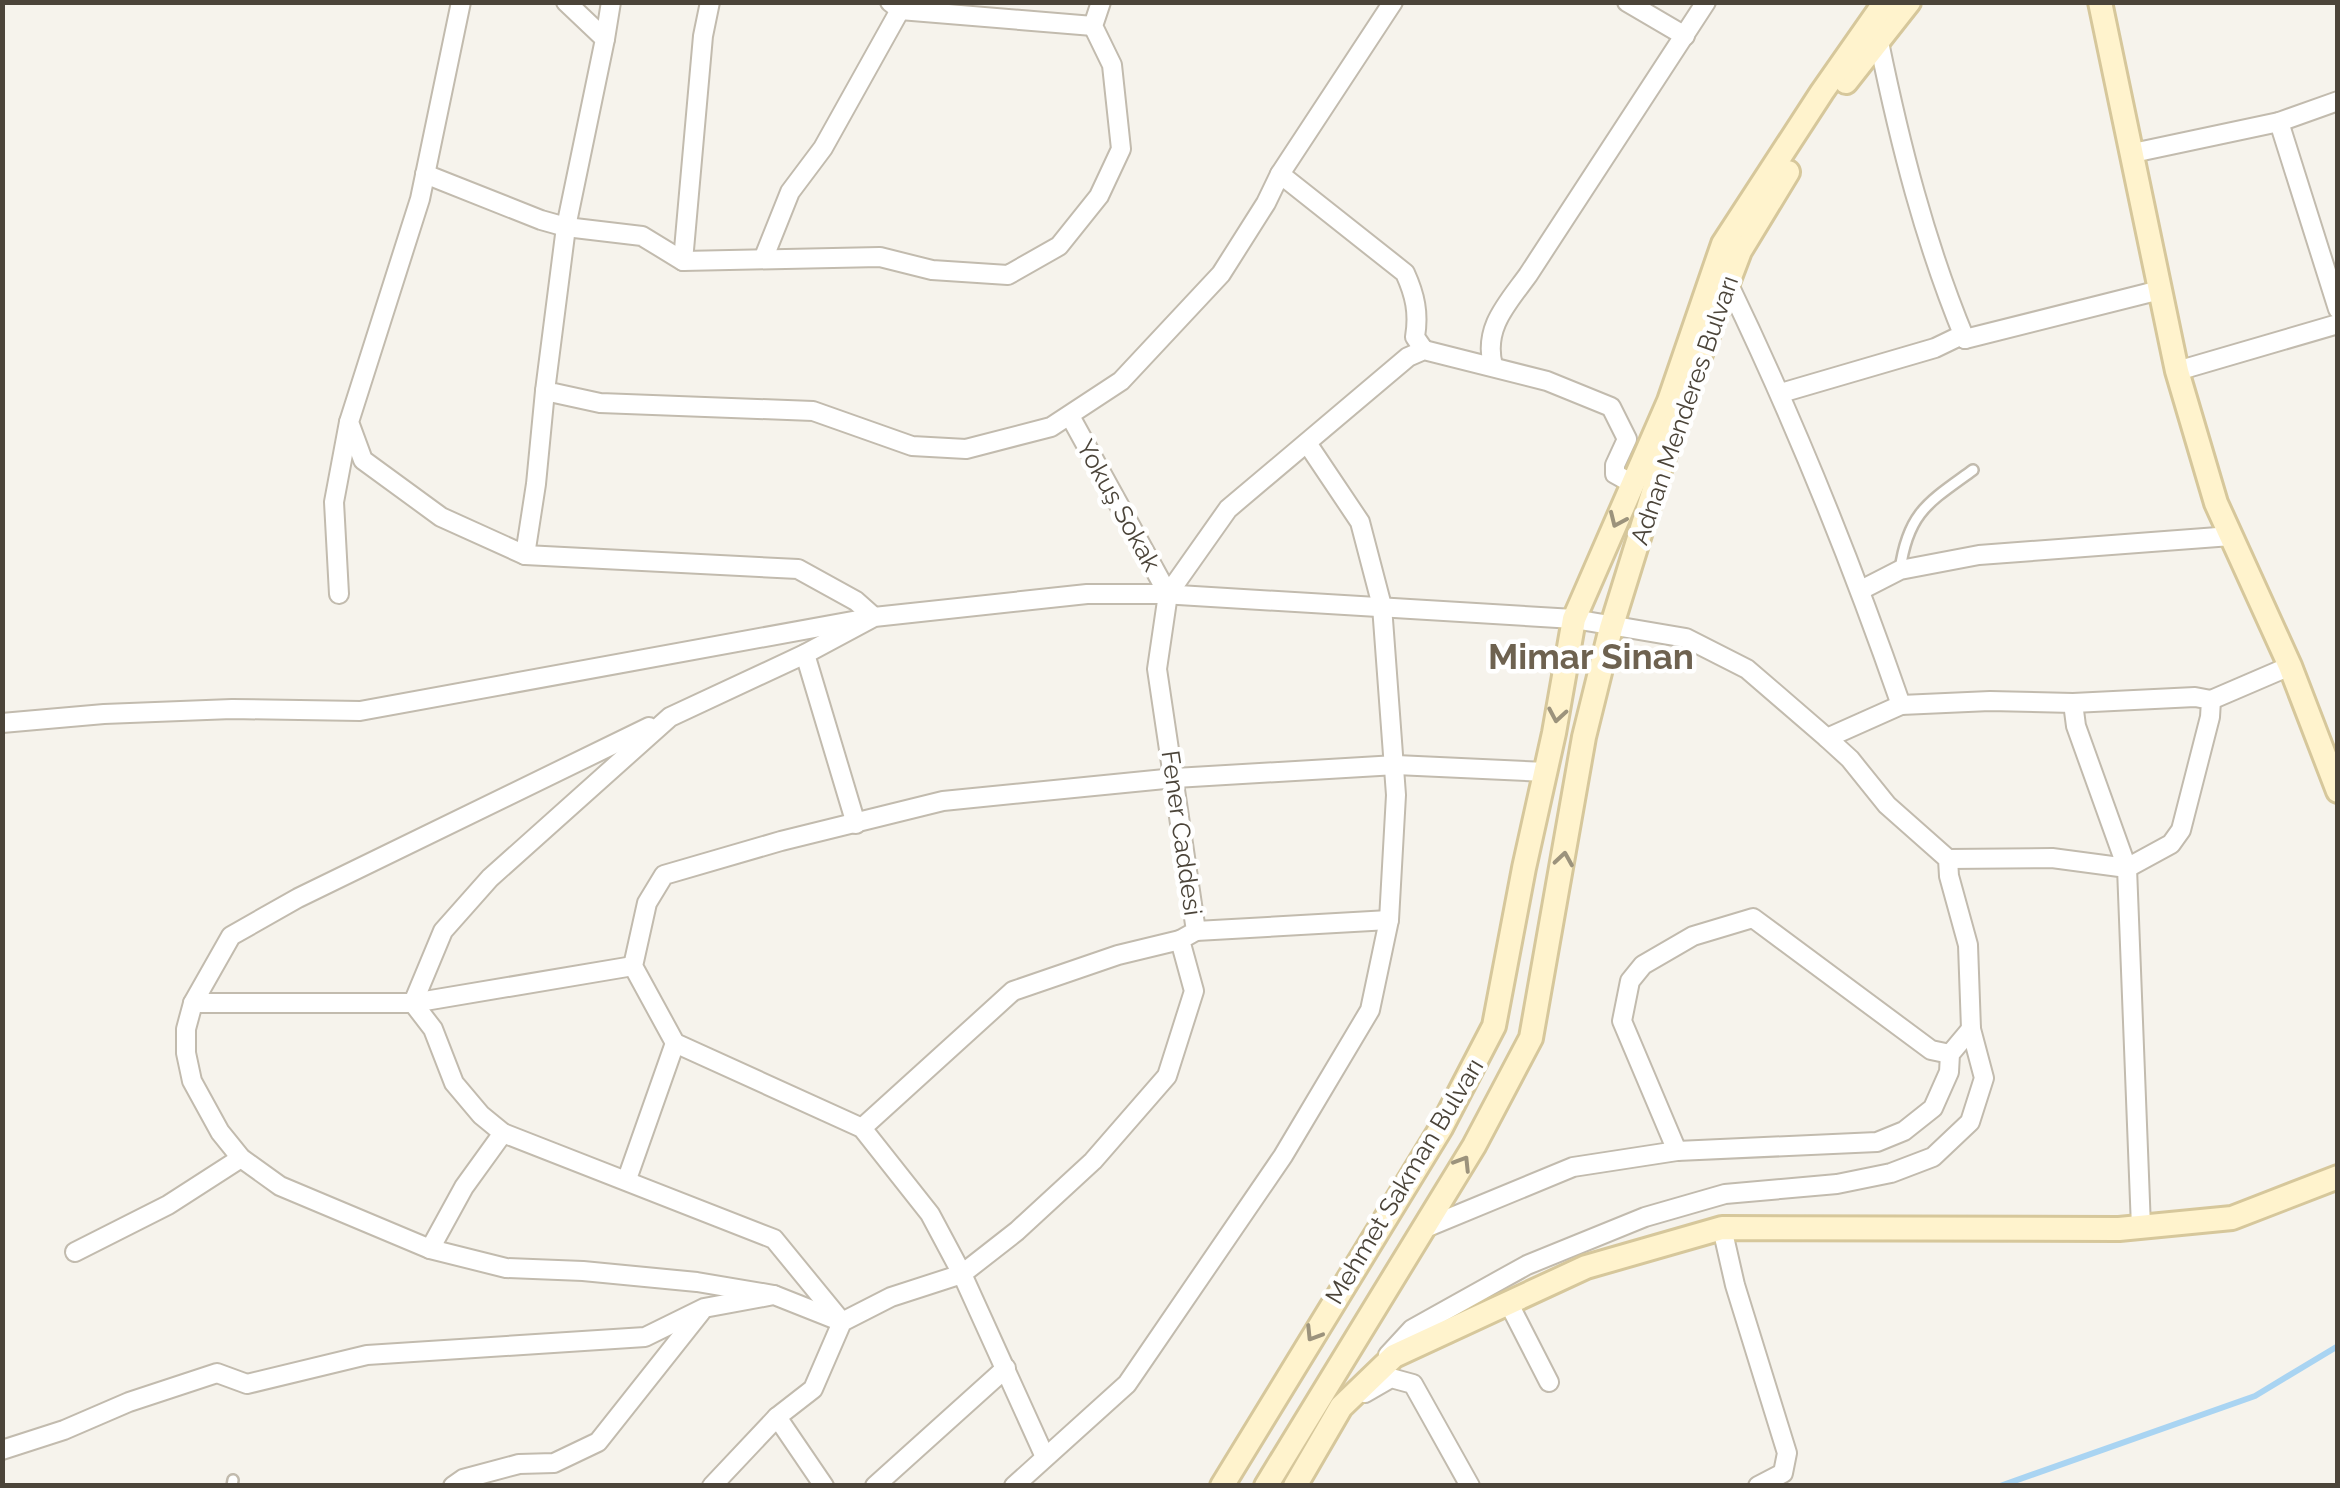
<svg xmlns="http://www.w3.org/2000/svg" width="2340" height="1488" viewBox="0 0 2340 1488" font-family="Raleway,sans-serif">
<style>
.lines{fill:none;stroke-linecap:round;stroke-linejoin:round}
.stream{stroke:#a9d4f2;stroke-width:6}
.lane-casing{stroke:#c2bbae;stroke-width:14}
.street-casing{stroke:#c2bbae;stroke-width:22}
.secondary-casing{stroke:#d6c79b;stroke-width:28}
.lane{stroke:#fff;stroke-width:9}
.street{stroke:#fff;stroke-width:18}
.secondary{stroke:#fff3cd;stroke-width:22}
.oneway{stroke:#9c937c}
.labels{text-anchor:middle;stroke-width:9;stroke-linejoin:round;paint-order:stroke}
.street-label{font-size:25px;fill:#4b4439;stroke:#fff}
.district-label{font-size:35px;font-weight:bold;fill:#6e6250;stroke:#fff}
</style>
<rect width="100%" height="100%" fill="#f6f3ec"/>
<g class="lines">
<path class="stream" d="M 2000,1486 L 2255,1396 L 2338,1346"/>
<defs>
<g id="lane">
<path d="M 1900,570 C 1908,512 1929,502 1973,470"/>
<path d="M 232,1486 L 233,1480"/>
</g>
<g id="street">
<path d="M 461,2 L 420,199 L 349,422 L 363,460 L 441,517 L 525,555 L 798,569 L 856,601 L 874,617"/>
<path d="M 566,2 L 605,39 L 566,227 L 545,391 L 600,403 L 813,411 L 912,446 L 966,449 L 1051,427 L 1121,381 L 1221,274 L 1266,203 L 1280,174 L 1405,273 C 1415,295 1419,313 1415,337 L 1424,350"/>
<path d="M 890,2 L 900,10 L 1093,26"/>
<path d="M 1627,2 L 1685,36"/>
<path d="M 605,39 L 611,2"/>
<path d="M 2279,122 L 2338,309"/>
<path d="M 2133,153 L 2279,122 L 2338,101"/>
<path d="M 425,174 L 541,220 L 566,227 L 642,236 L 683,261 L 880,257 L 932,270 L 1008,275 L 1059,246 L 1099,196 L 1121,149 L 1112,65 L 1093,26 L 1101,2"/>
<path d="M 1280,174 L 1393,2"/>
<path d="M 764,257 L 790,192 L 823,148 L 900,10"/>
<path d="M 683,261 L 703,36 L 710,2"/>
<path d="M 1729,285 C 1795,422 1851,561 1901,705"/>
<path d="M 1965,339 L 2160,290"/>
<path d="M 1493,366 C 1483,328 1507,304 1528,275 L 1706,2"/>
<path d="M 2177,371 L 2338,324"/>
<path d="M 1781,393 L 1935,348 L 1962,335 L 1965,339 C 1925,243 1900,144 1879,42"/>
<path d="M 1070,416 L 1168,594"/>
<path d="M 525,555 L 536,484 L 545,391"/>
<path d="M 1861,590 L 1900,570 L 1979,555 L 2231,536"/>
<path d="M 339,594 L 334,502 L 349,422"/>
<path d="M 805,654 L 856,824"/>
<path d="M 2211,700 L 2290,666"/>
<path d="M 2073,703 L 2076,726 L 2127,868 L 2141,1227"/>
<path d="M 2,723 L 104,714 L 232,709 L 360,711 L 858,620"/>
<path d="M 649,727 L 298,898 L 231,936 L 193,1003 L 186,1029 L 186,1053 L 192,1081 L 220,1132 L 241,1158 L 280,1186 L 430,1249 L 506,1268 L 583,1271 L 697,1282 L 774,1295"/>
<path d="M 1196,931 L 1389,920"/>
<path d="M 193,1003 L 413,1003 L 633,966"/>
<path d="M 862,1128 L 1013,991 L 1118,955 L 1180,940"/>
<path d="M 1677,1151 L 1622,1021 L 1630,981 L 1643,965 L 1693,936 L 1753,918 L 1931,1050 L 1950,1054"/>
<path d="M 627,1179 L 675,1043"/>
<path d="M 1722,1228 L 1735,1285 L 1787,1453 L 1783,1473 L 1758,1486"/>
<path d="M 1423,1229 L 1573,1167 L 1677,1151 L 1877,1142 L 1904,1131 L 1933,1108 L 1949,1072 L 1950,1054 L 1971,1029"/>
<path d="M 430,1249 L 464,1187 L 503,1133"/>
<path d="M 75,1252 L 168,1205 L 241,1158"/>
<path d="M 1508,1302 L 1549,1382"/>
<path d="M 842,1322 L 774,1239 L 503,1133 L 481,1115 L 454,1083 L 433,1029 L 413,1003 L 443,931 L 490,878 L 670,717 L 805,654 L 874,617 L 1087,594 L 1162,594 L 1574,619 L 1686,638 L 1747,669 L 1827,738 L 1901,705 L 1990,701 L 2073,703 L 2195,697 L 2211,700 L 2210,717 L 2181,830 L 2171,844 L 2127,868 L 2052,858 L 1948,859"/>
<path d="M 1388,1355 L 1412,1329 L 1527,1265 L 1645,1217 L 1725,1194 L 1837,1184 L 1891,1173 L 1933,1157 L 1970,1122 L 1984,1078 L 1971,1029 L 1968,945 L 1949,876 L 1948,859 L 1887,805 L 1850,759 L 1827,738"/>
<path d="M 1365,1393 L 1391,1378 L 1413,1384 L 1470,1486"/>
<path d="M 777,1417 L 824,1486"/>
<path d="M 2,1450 L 64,1430 L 129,1402 L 217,1373 L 247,1384 L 367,1355 L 645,1337 L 704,1308 L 774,1295 L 837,1320"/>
<path d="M 1045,1457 L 962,1274 L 930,1214 L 862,1128 L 675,1043 L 633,966 L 647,903 L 664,875 L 781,841 L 943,801 L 1175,778 L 1396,765 L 1546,772"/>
<path d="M 453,1486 L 463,1479 L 519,1464 L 554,1463 L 598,1442 L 701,1312"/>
<path d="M 712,1486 L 777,1417 L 813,1389 L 842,1322 L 891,1297 L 962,1274 L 1017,1231 L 1093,1161 L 1167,1076 L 1194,991 L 1180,940 L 1196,931 L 1157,669 L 1168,594 L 1228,509 L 1408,357 L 1424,350 L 1547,381 L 1611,407 L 1627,439 L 1615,465 L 1615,474 L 1633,484"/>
<path d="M 875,1486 L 1006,1368"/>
<path d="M 1014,1486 L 1127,1384 L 1283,1156 L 1370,1010 L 1389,920 L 1396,795 L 1382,606 L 1360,522 L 1307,443"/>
</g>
<g id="secondary">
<path d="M 2100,2 L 2177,371 L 2216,503 L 2290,666 L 2338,791"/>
<path d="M 1846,82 L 1909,2"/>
<path d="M 1699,359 L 1740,251 L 1788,172"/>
<path d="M 1222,1486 L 1441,1128 L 1494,1026 L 1524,868 L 1554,733 L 1574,619 L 1669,401 L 1723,244 L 1822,92 L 1885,2"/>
<path d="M 1266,1486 L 1474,1146 L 1531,1038 L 1584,737 L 1611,628 L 1678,412"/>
<path d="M 1295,1486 L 1341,1407 L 1394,1356 L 1586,1267 L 1722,1228 L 2119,1229 L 2232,1218 L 2338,1177"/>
</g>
</defs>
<use href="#lane" class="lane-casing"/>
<use href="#street" class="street-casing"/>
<use href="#secondary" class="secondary-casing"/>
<use href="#lane" class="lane"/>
<use href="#street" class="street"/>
<use href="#secondary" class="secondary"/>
</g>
<defs><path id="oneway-chevron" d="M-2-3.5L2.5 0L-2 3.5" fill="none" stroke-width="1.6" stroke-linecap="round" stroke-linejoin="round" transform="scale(2.5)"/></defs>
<g class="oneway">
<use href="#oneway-chevron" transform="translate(1617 520) rotate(114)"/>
<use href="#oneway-chevron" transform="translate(1557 715) rotate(100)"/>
<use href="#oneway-chevron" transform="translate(1564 859) rotate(-81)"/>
<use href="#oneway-chevron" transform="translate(1463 1163) rotate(-58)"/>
<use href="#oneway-chevron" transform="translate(1313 1334) rotate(122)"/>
</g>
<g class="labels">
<g class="street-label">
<text transform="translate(1684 410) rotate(-71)" y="9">Adnan Menderes Bulvarı</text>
<text transform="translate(1119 505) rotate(61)" y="9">Yokuş Sokak</text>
<text transform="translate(1182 833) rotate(82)" y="9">Fener Caddesi</text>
<text transform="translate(1404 1181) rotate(-59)" y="9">Mehmet Sakman Bulvarı</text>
</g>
<g class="district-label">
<text x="1591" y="669">Mimar Sinan</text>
</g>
</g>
<rect width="2340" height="1488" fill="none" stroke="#4b4439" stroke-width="10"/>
</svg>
